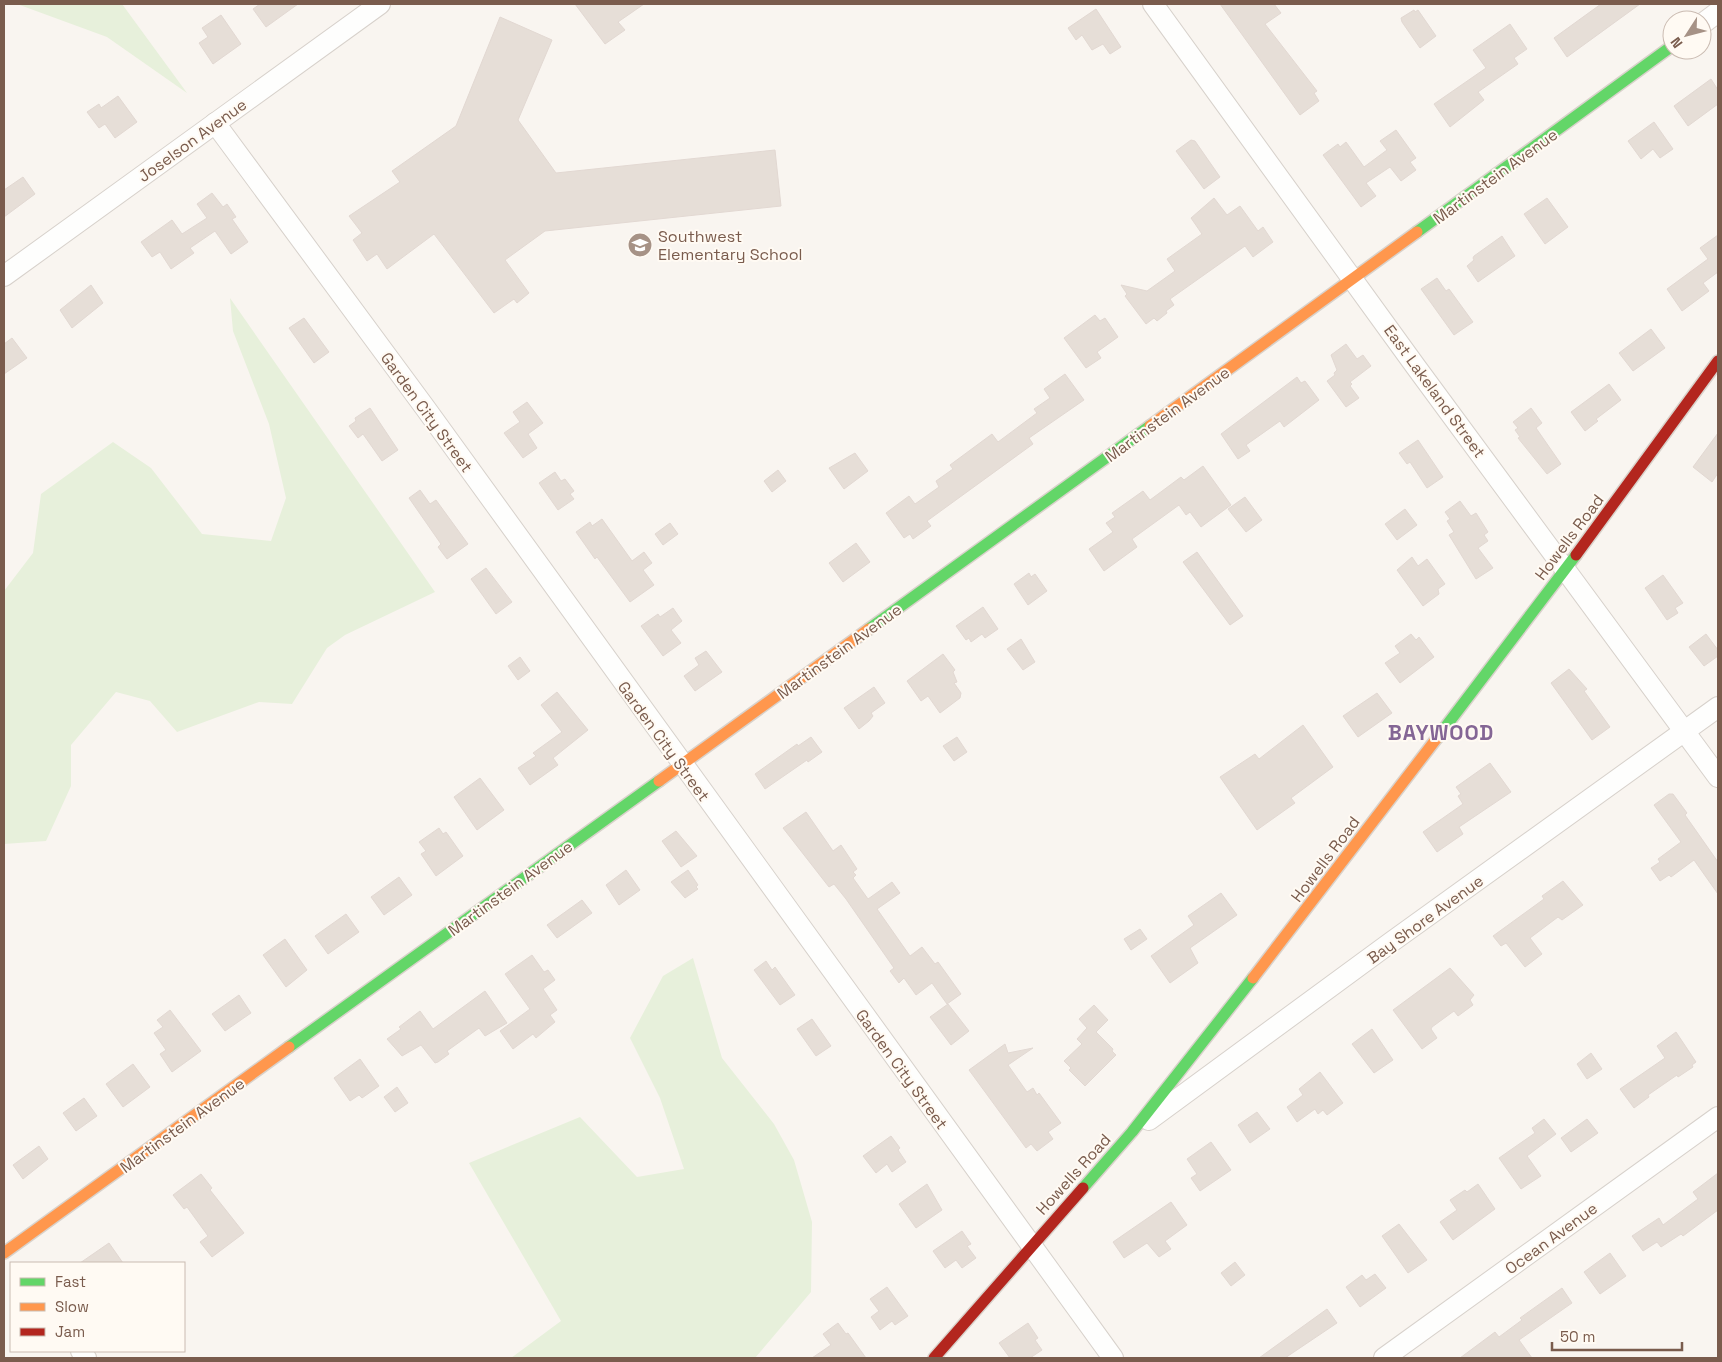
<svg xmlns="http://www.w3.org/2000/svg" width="1722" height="1362" viewBox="0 0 1722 1362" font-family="'Space Grotesk',sans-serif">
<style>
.green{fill:#e7f0db}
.building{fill:#e6ded7;stroke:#e2d8d2}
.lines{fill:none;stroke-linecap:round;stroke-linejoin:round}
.street-casing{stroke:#d7d1cb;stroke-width:22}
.fast-casing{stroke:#d9d2cb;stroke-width:14}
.slow-casing{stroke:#d9d2cb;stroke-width:14}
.jam-casing{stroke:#d9d2cb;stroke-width:14}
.street{stroke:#fefefd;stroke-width:20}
.fast{stroke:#63d668;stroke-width:11}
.slow{stroke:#ff974d;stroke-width:11}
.jam{stroke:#b3261e;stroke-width:11}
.labels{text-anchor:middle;stroke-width:4;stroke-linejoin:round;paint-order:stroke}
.street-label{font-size:16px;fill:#7a5c4d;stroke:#fffaf3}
.poi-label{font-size:16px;fill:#7a5c4d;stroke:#fffaf3;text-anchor:start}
.district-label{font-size:21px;font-weight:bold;letter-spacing:1px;fill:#846695;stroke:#fffaf3}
</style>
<rect width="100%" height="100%" fill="#f9f5f0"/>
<g class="green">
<path d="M 17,4 L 122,4 L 187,93 L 107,37 Z"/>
<path d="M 230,298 L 435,592 L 345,635 L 327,648 L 292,704 L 259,702 L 177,732 L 150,701 L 116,692 L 71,745 L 71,786 L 46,841 L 4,844 L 4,591 L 33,553 L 41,494 L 113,442 L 151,468 L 202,534 L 271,541 L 286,498 L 269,424 L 233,331 Z"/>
<path d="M 693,958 L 722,1058 L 774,1124 L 794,1160 L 812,1222 L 811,1292 L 755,1358 L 511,1358 L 561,1321 L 469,1163 L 580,1117 L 637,1177 L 684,1169 L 660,1098 L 630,1038 L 663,976 Z"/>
</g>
<g class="building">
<path d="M 260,4 L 298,4 L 266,27 L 253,9 Z"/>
<path d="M 575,4 L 644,4 L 618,22 L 625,30 L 605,44 Z"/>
<path d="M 1220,4 L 1274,4 L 1281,13 L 1265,24 L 1317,91 L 1314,93 L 1319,101 L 1300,115 Z"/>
<path d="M 1601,4 L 1640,4 L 1567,57 L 1554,38 Z"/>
<path d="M 1096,9 L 1121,47 L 1110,54 L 1103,44 L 1092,50 L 1082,35 L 1076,40 L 1068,28 Z"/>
<path d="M 1414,10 L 1415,12 L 1418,10 L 1436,36 L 1420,48 L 1402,22 L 1401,18 Z"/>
<path d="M 221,15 L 241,44 L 213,64 L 199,43 L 208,37 L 202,28 Z"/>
<path d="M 500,17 L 552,40 L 518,120 L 556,173 L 775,150 L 781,206 L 545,231 L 505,260 L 529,293 L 517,303 L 514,299 L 494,313 L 434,234 L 387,269 L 377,254 L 367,261 L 353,240 L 362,233 L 349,216 L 400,182 L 392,171 L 456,126 Z"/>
<path d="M 1510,24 L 1527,49 L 1514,58 L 1518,64 L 1478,92 L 1484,100 L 1450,127 L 1434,104 L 1486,68 L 1473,50 Z"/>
<path d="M 1711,79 L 1718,90 L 1718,104 L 1688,126 L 1674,106 Z"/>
<path d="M 118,96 L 137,122 L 115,138 L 105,124 L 99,128 L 87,112 L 99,104 L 101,108 Z"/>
<path d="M 1654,122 L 1673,149 L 1660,158 L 1653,149 L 1641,159 L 1628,141 Z"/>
<path d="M 1396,130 L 1416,158 L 1410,162 L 1416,170 L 1401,181 L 1390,167 L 1366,183 L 1376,196 L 1361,207 L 1323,155 L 1338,144 L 1340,147 L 1346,142 L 1364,167 L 1387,150 L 1380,141 Z"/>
<path d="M 1191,140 L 1195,141 L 1220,177 L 1204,189 L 1176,151 Z"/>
<path d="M 23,177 L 35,194 L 4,217 L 4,190 Z"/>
<path d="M 212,193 L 223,207 L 227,204 L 236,217 L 232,219 L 248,242 L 231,254 L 215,231 L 190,248 L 194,253 L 171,269 L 160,252 L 152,257 L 141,242 L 172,220 L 182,234 L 207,218 L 197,204 Z"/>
<path d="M 1214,198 L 1227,215 L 1240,206 L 1258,231 L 1263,227 L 1273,242 L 1253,257 L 1245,246 L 1170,299 L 1174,305 L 1166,311 L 1167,313 L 1157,321 L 1154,318 L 1146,324 L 1125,296 L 1127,294 L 1121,285 L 1147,291 L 1175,271 L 1167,259 L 1202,234 L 1191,218 Z"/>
<path d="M 1547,198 L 1568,227 L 1545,244 L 1524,214 Z"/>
<path d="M 1718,235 L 1718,272 L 1703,283 L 1709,291 L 1682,311 L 1667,289 L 1708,259 L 1700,248 Z"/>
<path d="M 1502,236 L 1515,256 L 1478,282 L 1467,266 L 1474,260 L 1473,258 L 1474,256 Z"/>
<path d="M 1437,278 L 1446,291 L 1449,289 L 1473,322 L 1454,335 L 1421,289 Z"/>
<path d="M 91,285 L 103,303 L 72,328 L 60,310 Z"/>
<path d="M 1095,315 L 1100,321 L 1105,318 L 1118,337 L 1097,352 L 1101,358 L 1086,368 L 1064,338 Z"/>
<path d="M 304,318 L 329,352 L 314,363 L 289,328 Z"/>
<path d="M 1651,329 L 1665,348 L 1633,371 L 1619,353 Z"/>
<path d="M 12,338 L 27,358 L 4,374 L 4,344 Z"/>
<path d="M 1346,344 L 1357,359 L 1363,355 L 1371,366 L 1350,382 L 1352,384 L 1350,386 L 1359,398 L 1346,407 L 1327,381 L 1335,375 L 1334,373 L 1337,370 L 1331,355 Z"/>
<path d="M 1065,374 L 1084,400 L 1029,438 L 1033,444 L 927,521 L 931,526 L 913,539 L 910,534 L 904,538 L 886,513 L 909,496 L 915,504 L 939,487 L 936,481 L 953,469 L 950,465 L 992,434 L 998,442 L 1037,413 L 1034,409 L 1050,398 L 1044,389 Z"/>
<path d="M 1297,377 L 1301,383 L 1305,381 L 1319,400 L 1284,427 L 1280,421 L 1246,445 L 1250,451 L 1238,459 L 1221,434 Z"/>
<path d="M 1609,384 L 1621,400 L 1596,419 L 1598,421 L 1585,431 L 1571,412 Z"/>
<path d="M 527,402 L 543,423 L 528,434 L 537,448 L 523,458 L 504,433 L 520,422 L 513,412 Z"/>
<path d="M 370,408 L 398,450 L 382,461 L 363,434 L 358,438 L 349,426 L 356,421 L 355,418 Z"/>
<path d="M 1531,408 L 1542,423 L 1536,428 L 1561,464 L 1547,474 L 1518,438 L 1520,437 L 1515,430 L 1518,428 L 1513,422 Z"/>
<path d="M 1718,433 L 1718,473 L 1712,482 L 1693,467 Z"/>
<path d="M 1418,440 L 1443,477 L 1427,488 L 1410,462 L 1407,464 L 1399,453 Z"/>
<path d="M 855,453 L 868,471 L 844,489 L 829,468 Z"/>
<path d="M 1203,466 L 1231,505 L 1201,527 L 1190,512 L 1186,515 L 1179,505 L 1132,539 L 1137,547 L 1104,571 L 1089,549 L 1113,532 L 1106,523 L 1115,517 L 1112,513 L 1143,491 L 1150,500 L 1181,477 L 1184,480 Z"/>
<path d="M 778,470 L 786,481 L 772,492 L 764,481 Z"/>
<path d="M 555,472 L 561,481 L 565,479 L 574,491 L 570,494 L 574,499 L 558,510 L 539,483 Z"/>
<path d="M 420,490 L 430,504 L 436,500 L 468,544 L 447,559 L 438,547 L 441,544 L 409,498 Z"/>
<path d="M 1245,497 L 1262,520 L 1246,532 L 1228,509 Z"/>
<path d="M 1460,501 L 1471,516 L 1476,513 L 1488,532 L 1484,535 L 1488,541 L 1478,548 L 1493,568 L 1476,579 L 1449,535 L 1454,532 L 1447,521 L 1450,519 L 1445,512 Z"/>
<path d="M 1405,509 L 1417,525 L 1397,540 L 1385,524 Z"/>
<path d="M 602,519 L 632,561 L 644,552 L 652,563 L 643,570 L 654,585 L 630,602 L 597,557 L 595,559 L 576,532 L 590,522 L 592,526 Z"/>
<path d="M 670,523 L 678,534 L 663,545 L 655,534 Z"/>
<path d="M 856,543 L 870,562 L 843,582 L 829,563 Z"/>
<path d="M 1197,552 L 1243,616 L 1230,625 L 1183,562 Z"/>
<path d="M 1412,557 L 1418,566 L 1427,559 L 1445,584 L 1438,589 L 1439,594 L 1423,606 L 1397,570 Z"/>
<path d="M 486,568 L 512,602 L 496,614 L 471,579 Z"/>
<path d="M 1029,573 L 1031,577 L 1035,574 L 1047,591 L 1028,605 L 1014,584 Z"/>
<path d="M 1663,575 L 1683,603 L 1675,608 L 1678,613 L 1667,620 L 1645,588 Z"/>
<path d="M 983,607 L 998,629 L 985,638 L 982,634 L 971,642 L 969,638 L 966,640 L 956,626 Z"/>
<path d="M 673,608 L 682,621 L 671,630 L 681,643 L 663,656 L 641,626 L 658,614 L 660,617 Z"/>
<path d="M 1411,634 L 1416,640 L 1419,637 L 1434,657 L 1400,683 L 1385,663 L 1400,653 L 1395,646 Z"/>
<path d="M 1706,634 L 1718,650 L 1718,656 L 1704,666 L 1689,647 Z"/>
<path d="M 1021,639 L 1035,662 L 1023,670 L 1007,649 Z"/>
<path d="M 706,651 L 722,672 L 695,691 L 684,676 L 699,665 L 695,658 Z"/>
<path d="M 943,654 L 955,670 L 953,672 L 957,682 L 954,683 L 961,693 L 960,698 L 940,713 L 928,696 L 921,701 L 907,681 Z"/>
<path d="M 520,657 L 530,671 L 518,680 L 508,666 Z"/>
<path d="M 1569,669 L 1587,689 L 1584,691 L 1610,727 L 1592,740 L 1551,683 Z"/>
<path d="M 874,687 L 885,703 L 871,713 L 873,716 L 869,721 L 859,729 L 844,708 Z"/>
<path d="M 557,692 L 588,730 L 553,758 L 558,765 L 530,785 L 518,768 L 536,756 L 533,753 L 562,732 L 541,705 Z"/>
<path d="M 1377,693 L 1392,713 L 1358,737 L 1343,716 Z"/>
<path d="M 1303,725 L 1333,767 L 1291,798 L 1295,803 L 1257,830 L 1220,777 L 1255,754 L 1259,759 Z"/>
<path d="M 811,737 L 822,752 L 808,762 L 807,760 L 765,789 L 755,774 L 797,744 L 798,746 Z"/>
<path d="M 957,737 L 967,752 L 954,761 L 943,746 Z"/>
<path d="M 1490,763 L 1511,792 L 1459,827 L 1463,834 L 1437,852 L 1423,832 L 1463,804 L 1458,796 L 1461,794 L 1456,787 Z"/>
<path d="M 480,778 L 504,810 L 477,830 L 454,797 Z"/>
<path d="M 1669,794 L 1673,794 L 1687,813 L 1685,815 L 1718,862 L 1718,894 L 1694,860 L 1671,877 L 1669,875 L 1660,881 L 1651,868 L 1660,862 L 1658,859 L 1681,842 L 1654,805 Z"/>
<path d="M 806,812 L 833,851 L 841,845 L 857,869 L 853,872 L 856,875 L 853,878 L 868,899 L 892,882 L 900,893 L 877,909 L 910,956 L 922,947 L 935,964 L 938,962 L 961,994 L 947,1004 L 932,983 L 916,995 L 904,978 L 899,983 L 890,971 L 894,968 L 846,899 L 834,884 L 829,887 L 783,828 Z"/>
<path d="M 439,828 L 443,834 L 446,832 L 463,856 L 436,876 L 421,854 L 426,851 L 419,842 Z"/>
<path d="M 676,831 L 697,856 L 681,867 L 662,841 Z"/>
<path d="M 626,870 L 640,890 L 619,905 L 606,885 Z"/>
<path d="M 688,870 L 698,885 L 696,887 L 698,889 L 685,898 L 671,882 Z"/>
<path d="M 399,877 L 412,895 L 384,915 L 371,897 Z"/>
<path d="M 1563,881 L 1583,905 L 1562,920 L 1558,917 L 1530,938 L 1542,954 L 1525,967 L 1506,943 L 1501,946 L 1493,936 L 1544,899 L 1542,896 Z"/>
<path d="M 1221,893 L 1237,915 L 1190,948 L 1198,963 L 1170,983 L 1151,956 L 1194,925 L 1188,916 Z"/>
<path d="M 582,900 L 592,913 L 557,938 L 547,925 Z"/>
<path d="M 346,914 L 359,932 L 328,954 L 315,936 Z"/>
<path d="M 1140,929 L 1147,939 L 1131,950 L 1124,939 Z"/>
<path d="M 285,939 L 307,970 L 286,987 L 263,955 Z"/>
<path d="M 532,955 L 544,972 L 548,970 L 555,980 L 543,989 L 557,1010 L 550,1015 L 555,1022 L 536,1038 L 533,1034 L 513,1049 L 500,1031 L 530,1009 L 505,974 Z"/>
<path d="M 766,961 L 772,970 L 775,967 L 795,995 L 780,1005 L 754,970 Z"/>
<path d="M 1450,968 L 1474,995 L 1470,1000 L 1473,1005 L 1458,1016 L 1454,1011 L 1432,1027 L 1431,1029 L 1437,1038 L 1422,1049 L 1393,1010 Z"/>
<path d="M 485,991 L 507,1023 L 485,1036 L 479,1028 L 447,1051 L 449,1054 L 438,1062 L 435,1063 L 421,1045 L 402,1056 L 387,1039 L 401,1029 L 399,1027 L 420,1011 L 433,1029 Z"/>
<path d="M 239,995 L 251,1013 L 225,1031 L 212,1014 Z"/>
<path d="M 948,1004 L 969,1031 L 951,1045 L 930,1017 Z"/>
<path d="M 1094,1005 L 1108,1020 L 1096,1032 L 1113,1049 L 1112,1051 L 1116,1055 L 1085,1086 L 1069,1070 L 1071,1068 L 1064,1061 L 1082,1044 L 1077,1039 L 1087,1028 L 1079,1019 Z"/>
<path d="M 170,1010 L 201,1051 L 172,1072 L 160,1054 L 166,1050 L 154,1033 L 163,1027 L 157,1020 Z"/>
<path d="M 812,1019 L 831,1046 L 816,1056 L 797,1029 Z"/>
<path d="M 1372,1029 L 1393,1060 L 1374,1073 L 1352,1044 Z"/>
<path d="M 1676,1032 L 1696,1062 L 1692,1065 L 1693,1067 L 1678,1077 L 1677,1075 L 1648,1095 L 1649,1097 L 1634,1108 L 1620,1089 L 1665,1058 L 1657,1046 Z"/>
<path d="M 1005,1044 L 1008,1053 L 1033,1048 L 1008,1065 L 1027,1092 L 1033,1088 L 1037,1095 L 1039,1093 L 1061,1123 L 1048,1132 L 1053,1139 L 1037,1151 L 1031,1144 L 1026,1148 L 969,1070 Z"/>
<path d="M 1591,1053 L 1602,1069 L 1587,1079 L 1577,1064 Z"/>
<path d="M 360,1059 L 379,1086 L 362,1098 L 359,1095 L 350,1101 L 334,1078 Z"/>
<path d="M 133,1064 L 150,1087 L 123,1107 L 106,1084 Z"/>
<path d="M 1320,1072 L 1343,1103 L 1327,1115 L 1323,1110 L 1318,1114 L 1315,1109 L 1297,1122 L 1287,1107 L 1303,1095 L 1299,1089 Z"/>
<path d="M 397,1087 L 408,1103 L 395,1112 L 384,1097 Z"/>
<path d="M 84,1098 L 97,1116 L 76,1131 L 63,1113 Z"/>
<path d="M 1257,1112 L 1270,1129 L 1250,1143 L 1238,1125 Z"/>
<path d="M 1544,1119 L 1556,1134 L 1527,1156 L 1541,1176 L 1521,1189 L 1499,1158 L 1535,1133 L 1532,1128 Z"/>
<path d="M 1587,1119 L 1598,1133 L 1571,1152 L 1561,1138 Z"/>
<path d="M 891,1136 L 900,1148 L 898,1150 L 906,1162 L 892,1172 L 887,1164 L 876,1173 L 863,1156 Z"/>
<path d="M 1211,1142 L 1231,1170 L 1200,1191 L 1191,1178 L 1197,1174 L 1187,1159 Z"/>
<path d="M 39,1146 L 48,1159 L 23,1179 L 13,1165 Z"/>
<path d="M 1718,1173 L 1718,1210 L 1683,1236 L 1681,1234 L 1661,1247 L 1657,1242 L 1643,1251 L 1632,1236 L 1659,1218 L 1663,1225 L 1698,1199 L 1693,1192 Z"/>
<path d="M 201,1174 L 212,1188 L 210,1190 L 244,1233 L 212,1257 L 200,1242 L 208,1236 L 187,1207 L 184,1209 L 173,1195 Z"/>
<path d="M 927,1184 L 942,1210 L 916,1228 L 899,1204 Z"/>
<path d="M 1478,1184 L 1495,1209 L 1453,1240 L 1440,1222 L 1457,1210 L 1450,1200 L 1465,1190 L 1467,1192 Z"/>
<path d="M 1171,1202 L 1187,1225 L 1165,1241 L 1171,1249 L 1159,1257 L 1147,1243 L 1124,1258 L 1113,1242 Z"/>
<path d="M 1399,1224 L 1427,1260 L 1408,1273 L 1382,1236 Z"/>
<path d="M 962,1231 L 971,1244 L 967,1246 L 976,1258 L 962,1268 L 956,1260 L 945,1268 L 933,1251 Z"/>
<path d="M 109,1243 L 123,1263 L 80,1263 Z"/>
<path d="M 1610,1253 L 1626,1276 L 1600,1294 L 1584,1272 Z"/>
<path d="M 1235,1262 L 1245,1275 L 1231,1286 L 1221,1273 Z"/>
<path d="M 1375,1274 L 1386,1288 L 1360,1307 L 1346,1287 L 1362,1275 L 1366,1280 Z"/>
<path d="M 887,1287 L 908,1316 L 895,1325 L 892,1321 L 880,1330 L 871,1317 L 879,1311 L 870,1299 Z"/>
<path d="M 1562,1288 L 1572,1303 L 1519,1340 L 1532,1358 L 1460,1358 L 1495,1332 L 1499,1337 L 1522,1320 L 1520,1318 Z"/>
<path d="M 1327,1309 L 1337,1323 L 1285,1358 L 1259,1358 Z"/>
<path d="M 838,1323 L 846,1334 L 848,1333 L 866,1358 L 812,1358 L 831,1345 L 823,1334 Z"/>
<path d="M 1028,1323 L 1038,1338 L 1035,1340 L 1042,1350 L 1030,1358 L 1010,1358 L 999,1343 Z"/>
</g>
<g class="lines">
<defs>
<g id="street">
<path d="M 1153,4 L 1416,367 L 1718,777"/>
<path d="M 1702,24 L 1718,12"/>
<path d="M 215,123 L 426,409 L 1113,1358"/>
<path d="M 4,276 L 380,4"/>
<path d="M 1149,1120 L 1390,943 L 1718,707"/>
<path d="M 81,1351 L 86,1358"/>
<path d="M 1384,1358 L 1718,1117"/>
</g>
<g id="fast">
<path d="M 1417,232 L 1672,46"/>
<path d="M 869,629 L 1150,426"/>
<path d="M 1437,738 L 1576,555"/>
<path d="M 289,1047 L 659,781"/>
<path d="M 1083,1188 L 1132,1132 L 1253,978"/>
</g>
<g id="slow">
<path d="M 1150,426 L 1417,232"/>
<path d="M 659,781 L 869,629"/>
<path d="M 1253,978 L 1437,738"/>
<path d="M 4,1253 L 289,1047"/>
</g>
<g id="jam">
<path d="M 1576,555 L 1718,361"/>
<path d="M 934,1358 L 1083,1188"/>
</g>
</defs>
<use href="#street" class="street-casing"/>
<use href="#fast" class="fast-casing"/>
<use href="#slow" class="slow-casing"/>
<use href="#jam" class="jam-casing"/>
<use href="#street" class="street"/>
<use href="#fast" class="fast"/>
<use href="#slow" class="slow"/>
<use href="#jam" class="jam"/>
</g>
<defs>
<symbol id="school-disc" viewBox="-11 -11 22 22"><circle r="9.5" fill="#a69286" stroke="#fffaf3"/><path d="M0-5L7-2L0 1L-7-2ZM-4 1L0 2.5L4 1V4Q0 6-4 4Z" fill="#fff"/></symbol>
</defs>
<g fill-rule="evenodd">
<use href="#school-disc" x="626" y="231" width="28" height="28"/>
</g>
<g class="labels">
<g class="street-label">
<text transform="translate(192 140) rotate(-36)" y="6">Joselson Avenue</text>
<text transform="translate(1495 176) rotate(-36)" y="6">Martinstein Avenue</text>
<text transform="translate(1435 391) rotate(54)" y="6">East Lakeland Street</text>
<text transform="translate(427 412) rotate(54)" y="6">Garden City Street</text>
<text transform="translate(1167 414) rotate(-36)" y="6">Martinstein Avenue</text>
<text transform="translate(1569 537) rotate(-53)" y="6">Howells Road</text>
<text transform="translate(839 651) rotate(-36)" y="6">Martinstein Avenue</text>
<text transform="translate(664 741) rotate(54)" y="6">Garden City Street</text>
<text transform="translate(1325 859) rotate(-53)" y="6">Howells Road</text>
<text transform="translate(510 888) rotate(-36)" y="6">Martinstein Avenue</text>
<text transform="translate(1425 919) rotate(-36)" y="6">Bay Shore Avenue</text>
<text transform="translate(902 1069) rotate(54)" y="6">Garden City Street</text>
<text transform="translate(182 1125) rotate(-36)" y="6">Martinstein Avenue</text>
<text transform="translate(1073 1174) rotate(-48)" y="6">Howells Road</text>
<text transform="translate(1551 1238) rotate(-36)" y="6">Ocean Avenue</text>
</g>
<g class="poi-label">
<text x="658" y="242">Southwest<tspan x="658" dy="18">Elementary School</tspan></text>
</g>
<g class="district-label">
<text x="1441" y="740">BAYWOOD</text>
</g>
</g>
<rect width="1722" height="1362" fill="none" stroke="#7a5c4d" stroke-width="10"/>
<rect x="10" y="1262" width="175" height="90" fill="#fffaf3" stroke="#cabbb1"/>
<rect x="20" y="1278" width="25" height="8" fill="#63d668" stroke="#cabbb1"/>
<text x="55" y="1287" font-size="15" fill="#7a5c4d">Fast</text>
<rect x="20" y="1303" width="25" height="8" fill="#ff974d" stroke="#cabbb1"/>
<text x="55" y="1312" font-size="15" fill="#7a5c4d">Slow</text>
<rect x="20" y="1328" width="25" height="8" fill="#b3261e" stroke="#cabbb1"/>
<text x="55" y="1337" font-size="15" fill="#7a5c4d">Jam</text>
<g transform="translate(1687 35) rotate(234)"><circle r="24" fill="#fffaf3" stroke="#cabbb1"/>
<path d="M0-4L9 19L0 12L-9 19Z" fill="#a69286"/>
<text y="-8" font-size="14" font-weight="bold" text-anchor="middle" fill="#7a5c4d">N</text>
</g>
<path d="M1552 1342v8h130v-8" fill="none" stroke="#7a5c4d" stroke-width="2.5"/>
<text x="1560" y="1342" font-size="15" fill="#7a5c4d" stroke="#fffaf3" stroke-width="4" paint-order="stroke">50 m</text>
</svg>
